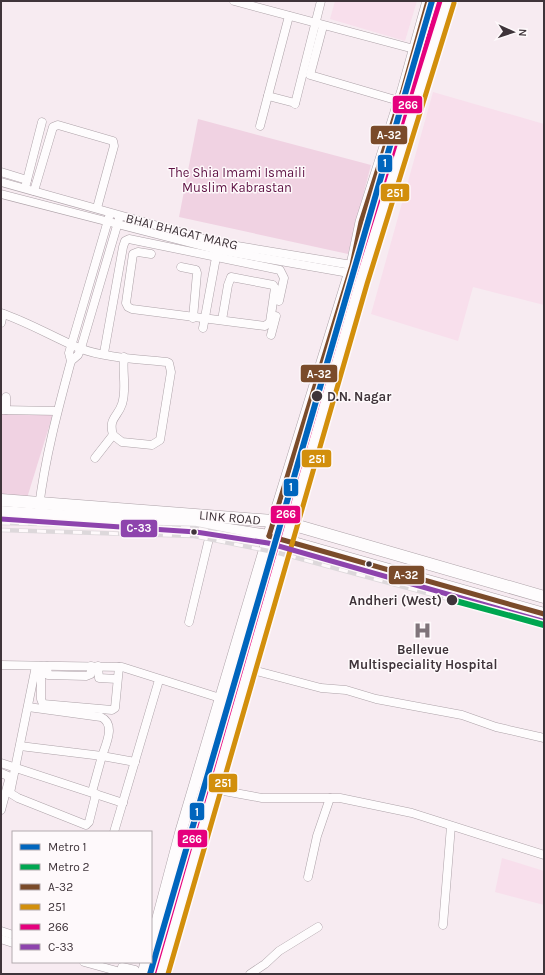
<svg xmlns="http://www.w3.org/2000/svg" width="545" height="975" viewBox="0 0 545 975" font-family="Karla,sans-serif">
<style>
.built{fill:#f8dfec}
.green{fill:#f0d2e2}
.lines{fill:none;stroke-linecap:round;stroke-linejoin:round}
.minor-casing{stroke:#ada2a8;stroke-width:9}
.secondary-casing{stroke:#ada2a8;stroke-width:12}
.primary-casing{stroke:#ada2a8;stroke-width:13}
.minor{stroke:#fefcfd;stroke-width:8}
.secondary{stroke:#fefcfd;stroke-width:11}
.primary{stroke:#fefcfd;stroke-width:12}
.rail-casing{stroke:#ddd8db;stroke-width:4.5}
.rail{stroke:#fef9fb;stroke-width:3;stroke-dasharray:9;stroke-linecap:butt}
.bus-1-casing{stroke:#fef9fb;stroke-width:8}
.bus-2-casing{stroke:#fef9fb;stroke-width:8}
.bus-3-casing{stroke:#fef9fb;stroke-width:8}
.bus-4-casing{stroke:#fef9fb;stroke-width:8}
.bus-1{stroke:#7a4b2a;stroke-width:5}
.bus-2{stroke:#d28f0c;stroke-width:5}
.bus-3{stroke:#e5007d;stroke-width:5}
.bus-4{stroke:#8e44ad;stroke-width:5}
.metro-1-casing{stroke:#fef9fb;stroke-width:9}
.metro-2-casing{stroke:#fef9fb;stroke-width:9}
.metro-1{stroke:#0065bd;stroke-width:6}
.metro-2{stroke:#00a651;stroke-width:6}
.stop-dot{fill:#3f343a;stroke:#fef9fb;stroke-width:1.5}
.labels{text-anchor:middle;stroke-width:3;stroke-linejoin:round;paint-order:stroke}
.park-label{font-size:13px;fill:#5e1244;stroke:#fef9fb}
.street-label{font-size:13px;fill:#3f343a;stroke:#fef9fb}
.stop-label{font-size:13px;font-weight:bold;fill:#3f343a;stroke:#fef9fb;text-anchor:start}
.poi-label{font-size:13px;font-weight:bold;fill:#3f343a;stroke:#fef9fb}
.line-badge{stroke:#fef9fb;stroke-width:1.5}
.badge-label{font-size:11px;text-anchor:middle;font-weight:bold;fill:#fff}
</style>
<rect width="100%" height="100%" fill="#f7ebf1"/>
<g class="built">
<path d="M 335,1 L 417,1 L 405,41 L 330,19 Z"/>
<path d="M 433,92 L 544,124 L 544,305 L 473,287 L 458,341 L 371,314 Z"/>
<path d="M 502,858 L 544,871 L 544,905 L 495,892 Z"/>
</g>
<g class="green">
<path d="M 198,119 L 371,165 L 348,254 L 179,217 Z"/>
<path d="M 1,413 L 53,414 L 27,498 L 1,496 Z"/>
</g>
<g class="lines">
<defs>
<g id="minor">
<path d="M 234,1 L 414,49"/>
<path d="M 323,26 L 310,75 L 399,101"/>
<path d="M 268,96 L 295,103"/>
<path d="M 295,104 L 321,1"/>
<path d="M 260,126 L 289,16"/>
<path d="M 1,172 L 27,180"/>
<path d="M 1,182 L 219,243 L 352,265 L 365,270"/>
<path d="M 25,188 L 42,122"/>
<path d="M 34,191 L 53,127 L 58,125 L 113,141 L 114,146 L 97,208"/>
<path d="M 1,194 L 218,250 L 349,273 L 362,278"/>
<path d="M 151,254 L 138,252 L 133,254 L 126,303 L 128,307 L 132,309 L 265,326 L 270,322 L 275,288 L 273,285 L 231,277 L 228,285 L 222,320"/>
<path d="M 181,267 L 196,270 L 197,273 L 193,318"/>
<path d="M 1,313 C 28,322 53,337 79,348 C 104,358 140,359 167,362 L 169,363 L 171,372 L 160,440 L 152,445 L 122,442 L 113,435 C 108,418 118,417 122,404 C 127,389 122,373 124,357"/>
<path d="M 1,323 L 3,314"/>
<path d="M 203,328 L 217,252"/>
<path d="M 271,335 L 276,316"/>
<path d="M 104,353 L 123,247 L 125,241 L 129,239 L 280,270 L 284,278 L 279,301"/>
<path d="M 71,361 L 78,355 L 81,348 L 119,219"/>
<path d="M 6,397 L 6,410"/>
<path d="M 1,410 L 57,411"/>
<path d="M 95,458 L 113,435"/>
<path d="M 39,507 C 45,458 58,409 71,361 L 69,353 L 109,217"/>
<path d="M 189,622 L 213,522"/>
<path d="M 1,665 L 122,667 L 239,704"/>
<path d="M 36,666 L 10,793 L 18,798 L 86,825 L 89,822 L 96,794"/>
<path d="M 41,666 L 41,699 L 43,704 L 112,710 L 115,708 L 119,667"/>
<path d="M 47,666 L 48,675 L 86,676 L 91,674 L 91,666"/>
<path d="M 98,666 L 99,678 L 117,679"/>
<path d="M 249,669 L 321,688 L 346,690 L 376,699 L 462,715 L 496,727 L 544,738"/>
<path d="M 28,707 L 101,717 C 116,724 106,744 102,756 L 135,762"/>
<path d="M 20,746 L 102,756 L 92,792"/>
<path d="M 1,763 L 123,803"/>
<path d="M 1,773 L 8,776 L 9,780 L 1,810"/>
<path d="M 213,789 L 262,798 L 340,798 L 412,813 L 544,855"/>
<path d="M 114,832 L 159,680"/>
<path d="M 308,877 L 317,836 L 330,798"/>
<path d="M 443,925 L 451,826"/>
<path d="M 1,931 L 13,935"/>
<path d="M 1,939 L 13,943"/>
<path d="M 84,962 L 128,974"/>
<path d="M 122,967 L 135,970 L 138,974"/>
<path d="M 250,974 L 265,964 L 279,951 L 318,927"/>
</g>
<g id="secondary">
<path d="M 151,944 L 181,831 L 273,521 L 352,265 L 361,222 L 403,90 L 428,1"/>
<path d="M 143,974 L 146,962"/>
<path d="M 161,974 L 204,821 L 294,515 L 360,282 L 447,1"/>
</g>
<g id="primary">
<path d="M 1,500 L 273,521 L 291,524 L 544,597"/>
<path d="M 1,512 L 197,525 L 269,536 L 544,614"/>
</g>
</defs>
<use href="#minor" class="minor-casing"/>
<use href="#secondary" class="secondary-casing"/>
<use href="#primary" class="primary-casing"/>
<use href="#minor" class="minor"/>
<use href="#secondary" class="secondary"/>
<use href="#primary" class="primary"/>
<defs>
<g id="rail">
<path d="M 1,523 L 195,528 L 281,545 L 454,594"/>
<path d="M 1,530 L 194,536 L 279,553 L 452,600"/>
</g>
</defs>
<use href="#rail" class="rail-casing"/>
<use href="#rail" class="rail"/>
<defs>
<g id="bus-1">
<path d="M 269,536 L 352,265 L 361,222 L 403,90 L 428,1"/>
<path d="M 269,536 L 544,614"/>
</g>
<path id="bus-2" d="M 168,974 L 367,284 L 454,3"/>
<path id="bus-3" d="M 154,972 L 353,280 L 440,1"/>
<path id="bus-4" d="M 1,519 L 196,532 L 268,543 L 542,621"/>
</defs>
<use href="#bus-1" class="bus-1-casing"/>
<use href="#bus-2" class="bus-2-casing"/>
<use href="#bus-3" class="bus-3-casing"/>
<use href="#bus-4" class="bus-4-casing"/>
<use href="#bus-1" class="bus-1"/>
<use href="#bus-2" class="bus-2"/>
<use href="#bus-3" class="bus-3"/>
<use href="#bus-4" class="bus-4"/>
<defs>
<path id="metro-1" d="M 150,974 L 432,1"/>
<path id="metro-2" d="M 452,600 L 544,625"/>
</defs>
<use href="#metro-1" class="metro-1-casing"/>
<use href="#metro-2" class="metro-2-casing"/>
<use href="#metro-1" class="metro-1"/>
<use href="#metro-2" class="metro-2"/>
</g>
<defs>
<symbol id="hospital-bare" viewBox="-9 -9 18 18"><path d="M-5-5h3v3.5h4V-5h3V5h-3V1.5h-4V5h-3Z" fill="#7f747a" stroke="#fef9fb" stroke-width="2.5" paint-order="stroke"/></symbol>
</defs>
<g fill-rule="evenodd">
<use href="#hospital-bare" x="410" y="618" width="25" height="25"/>
</g>
<g class="stop-dot">
<circle cx="317" cy="396" r="6"/>
<circle cx="194" cy="532" r="3.5"/>
<circle cx="369" cy="564" r="3.5"/>
<circle cx="452" cy="600" r="6"/>
</g>
<g class="labels">
<g class="park-label">
<text x="237" y="177">The Shia Imami Ismaili<tspan x="237" dy="15">Muslim Kabrastan</tspan></text>
</g>
<g class="street-label">
<text transform="translate(182 231) rotate(14)" y="5">BHAI BHAGAT MARG</text>
<text transform="translate(230 517) rotate(5)" y="5">LINK ROAD</text>
</g>
<g class="stop-label">
<text x="327" y="401">D.N. Nagar</text>
<text x="442" y="605" text-anchor="end">Andheri (West)</text>
</g>
<g class="poi-label">
<text x="423" y="654">Bellevue<tspan x="423" dy="15">Multispeciality Hospital</tspan></text>
</g>
</g>
<g class="line-badge">
<rect x="392" y="95" width="31" height="19" rx="4" fill="#e5007d"/>
<rect x="370" y="125" width="38" height="20" rx="4" fill="#7a4b2a"/>
<rect x="377" y="154" width="16" height="19" rx="4" fill="#0065bd"/>
<rect x="380" y="183" width="30" height="19" rx="4" fill="#d28f0c"/>
<rect x="300" y="364" width="38" height="19" rx="4" fill="#7a4b2a"/>
<rect x="301" y="449" width="31" height="19" rx="4" fill="#d28f0c"/>
<rect x="283" y="478" width="16" height="19" rx="4" fill="#0065bd"/>
<rect x="270" y="505" width="31" height="19" rx="4" fill="#e5007d"/>
<rect x="120" y="519" width="38" height="19" rx="4" fill="#8e44ad"/>
<rect x="388" y="565" width="37" height="20" rx="4" fill="#7a4b2a"/>
<rect x="208" y="773" width="30" height="20" rx="4" fill="#d28f0c"/>
<rect x="189" y="802" width="16" height="19" rx="4" fill="#0065bd"/>
<rect x="177" y="829" width="31" height="19" rx="4" fill="#e5007d"/>
</g>
<g class="badge-label">
<text x="408" y="109">266</text>
<text x="389" y="139">A-32</text>
<text x="385" y="167">1</text>
<text x="395" y="197">251</text>
<text x="319" y="378">A-32</text>
<text x="317" y="463">251</text>
<text x="291" y="491">1</text>
<text x="286" y="518">266</text>
<text x="139" y="532">C-33</text>
<text x="406" y="579">A-32</text>
<text x="223" y="787">251</text>
<text x="197" y="816">1</text>
<text x="192" y="843">266</text>
</g>
<rect width="545" height="975" fill="none" stroke="#3f343a" stroke-width="4"/>
<rect x="12" y="831" width="140" height="132" fill="#fef9fb" stroke="#b2aaae"/>
<rect x="20" y="844" width="20" height="6" fill="#0065bd" stroke="#b2aaae"/>
<text x="48" y="851" font-size="12" fill="#3f343a">Metro 1</text>
<rect x="20" y="864" width="20" height="6" fill="#00a651" stroke="#b2aaae"/>
<text x="48" y="871" font-size="12" fill="#3f343a">Metro 2</text>
<rect x="20" y="884" width="20" height="6" fill="#7a4b2a" stroke="#b2aaae"/>
<text x="48" y="891" font-size="12" fill="#3f343a">A-32</text>
<rect x="20" y="904" width="20" height="6" fill="#d28f0c" stroke="#b2aaae"/>
<text x="48" y="911" font-size="12" fill="#3f343a">251</text>
<rect x="20" y="924" width="20" height="6" fill="#e5007d" stroke="#b2aaae"/>
<text x="48" y="931" font-size="12" fill="#3f343a">266</text>
<rect x="20" y="944" width="20" height="6" fill="#8e44ad" stroke="#b2aaae"/>
<text x="48" y="951" font-size="12" fill="#3f343a">C-33</text>
<g transform="translate(513 32) rotate(93)" stroke="#fef9fb" stroke-width="3" paint-order="stroke">
<path d="M0-3L7 15L0 10L-7 15Z" fill="#3f343a"/>
<text y="-6" font-size="11" font-weight="bold" text-anchor="middle" fill="#3f343a">N</text>
</g>
</svg>
